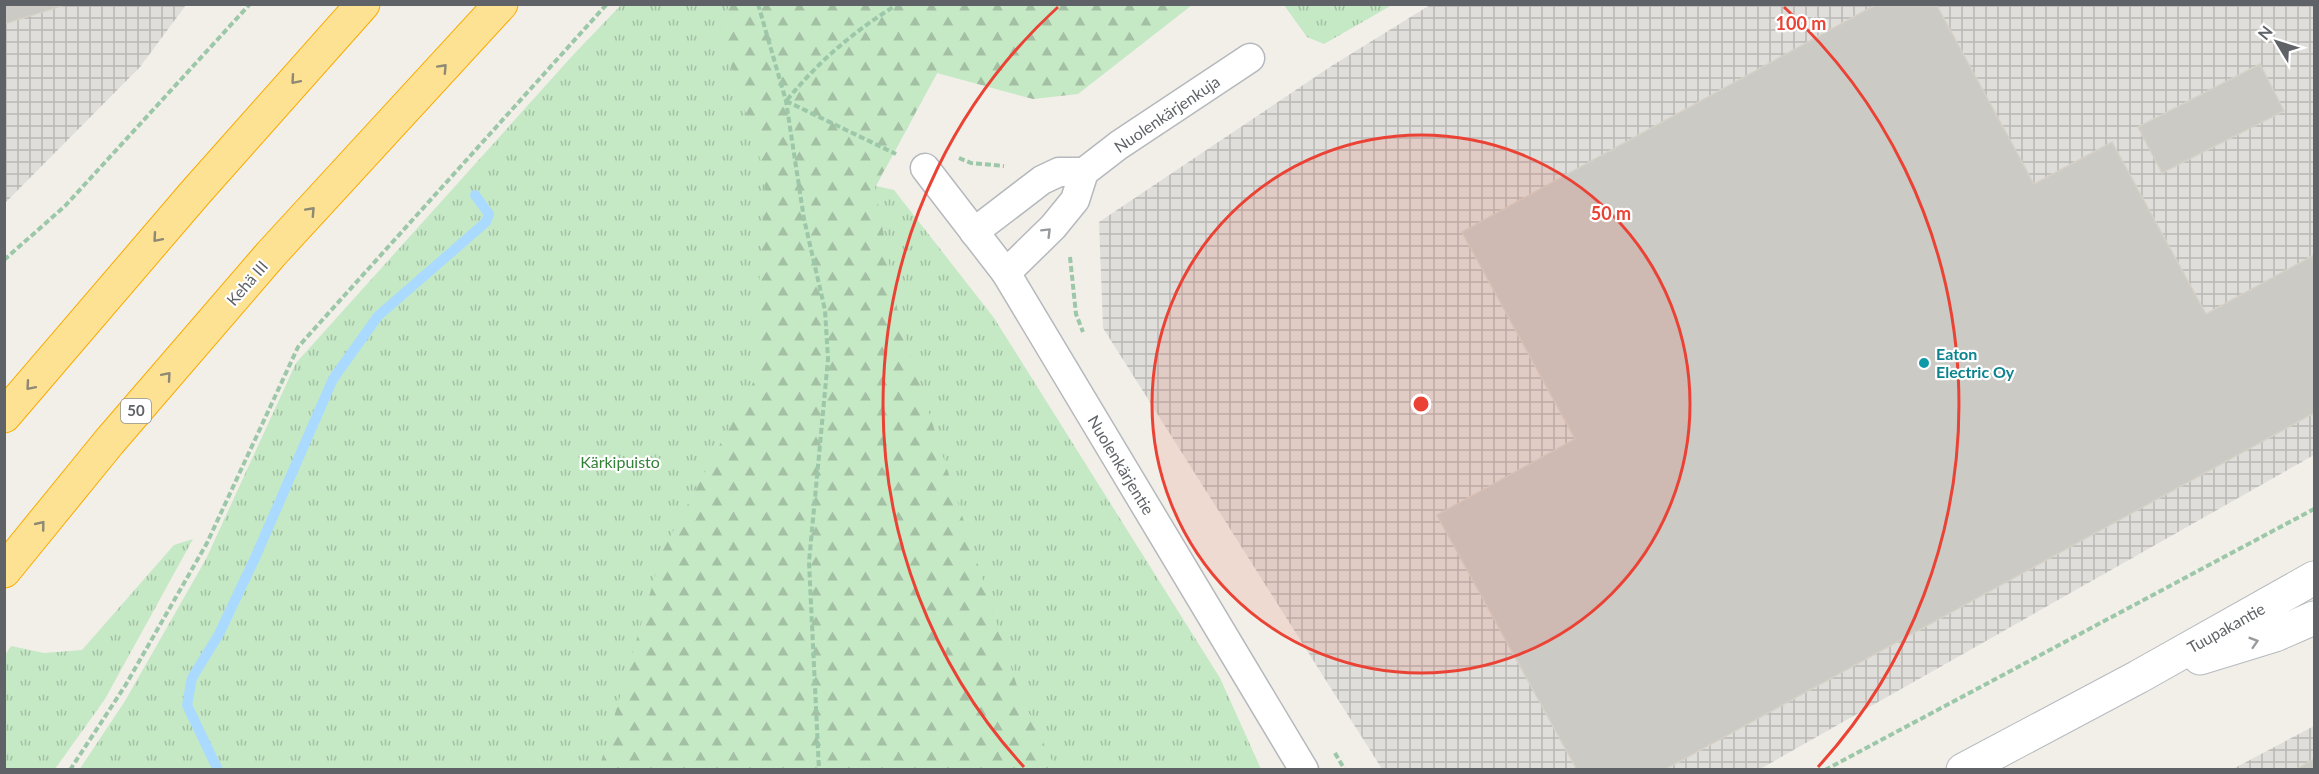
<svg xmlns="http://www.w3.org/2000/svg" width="2319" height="774" viewBox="0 0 2319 774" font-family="Lato,sans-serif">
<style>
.industrial{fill:url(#industrial-grid)}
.grass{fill:url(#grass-tufts)}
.forest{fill:url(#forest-firs)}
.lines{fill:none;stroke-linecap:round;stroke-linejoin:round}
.stream{stroke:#aadaff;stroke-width:10}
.building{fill:#cccac5;stroke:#d6d1c6;stroke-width:1.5}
.street-casing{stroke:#b5b8bc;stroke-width:31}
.secondary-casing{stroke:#b6babf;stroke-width:35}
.highway-casing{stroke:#f9ab00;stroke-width:35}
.path{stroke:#9cc7a9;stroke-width:4;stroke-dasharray:6 3;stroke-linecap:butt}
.street{stroke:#fff;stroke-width:28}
.secondary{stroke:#fff;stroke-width:33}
.highway{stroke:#fde293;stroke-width:33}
.oneway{stroke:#8e8975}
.oneway2{stroke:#979a9d}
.ring{fill:none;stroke:#ea4335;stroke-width:3}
.culture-dot{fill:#0f9aa8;stroke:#fff;stroke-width:2}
.labels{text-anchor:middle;stroke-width:4.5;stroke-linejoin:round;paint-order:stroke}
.shield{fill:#fff;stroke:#8f9295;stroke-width:1.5}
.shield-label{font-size:15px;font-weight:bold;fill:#5f6368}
.street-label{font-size:16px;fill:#5f6368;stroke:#fff}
.culture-label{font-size:16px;font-weight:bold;fill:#0d838f;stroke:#fff;text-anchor:start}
.park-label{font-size:16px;fill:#348238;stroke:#fff}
.centre{fill:#ea4335;stroke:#fff;stroke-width:3}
.ring-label{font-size:18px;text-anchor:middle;font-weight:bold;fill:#ea4335;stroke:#fff;stroke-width:4.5;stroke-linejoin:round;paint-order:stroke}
</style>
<defs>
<pattern id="industrial-grid" width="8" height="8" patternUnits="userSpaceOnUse" patternTransform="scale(1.5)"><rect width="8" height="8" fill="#e0deda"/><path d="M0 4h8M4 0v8" fill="none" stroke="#b9b8b5"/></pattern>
<pattern id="grass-tufts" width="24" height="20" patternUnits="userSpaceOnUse" patternTransform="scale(1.5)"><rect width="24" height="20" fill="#c5e8c5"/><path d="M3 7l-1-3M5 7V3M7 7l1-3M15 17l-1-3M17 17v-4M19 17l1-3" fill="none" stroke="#a3c0a4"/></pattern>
<pattern id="forest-firs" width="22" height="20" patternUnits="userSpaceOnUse" patternTransform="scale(1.5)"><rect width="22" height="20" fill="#c5e8c5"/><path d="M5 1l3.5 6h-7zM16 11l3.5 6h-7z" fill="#a3c0a4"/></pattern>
</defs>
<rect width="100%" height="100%" fill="#f1efe8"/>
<g class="industrial">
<path d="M 5,5 L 186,5 L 140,67 L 5,203 Z"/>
<path d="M 1430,5 L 2314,5 L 2314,455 L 1760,769 L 1382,769 L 1103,328 L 1099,222 L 1333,65 Z"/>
<path d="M 2314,726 L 2314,769 L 2233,769 Z"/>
</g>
<g class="grass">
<path d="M 622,4 L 771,5 L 937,73 L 876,186 L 894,190 L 994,318 L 1220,678 L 1261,769 L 79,770 L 125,701 L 206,559 L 296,363 L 574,54 Z"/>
<path d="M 1284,5 L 1392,5 L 1324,44 L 1307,37 Z"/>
<path d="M 193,539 L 105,699 L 55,769 L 5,769 L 5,655 L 11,646 L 44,653 L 82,650 L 174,545 Z"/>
</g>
<path class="forest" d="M 729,5 L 1192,5 L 1078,94 L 1033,99 L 937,73 L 875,187 L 900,323 L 1019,692 L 1056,769 L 599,769 L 662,552 L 754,381 L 765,175 L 720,30 Z"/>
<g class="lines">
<path class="stream" d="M 218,770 L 187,705 L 192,678 L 219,634 L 255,558 L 333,379 L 378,316 L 486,222 L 489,214 L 475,195"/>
</g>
<g class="building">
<path d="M 4,4 L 65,4 L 65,5 L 4,24 Z"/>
<path d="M 1877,4 L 1936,4 L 2034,184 L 2112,142 L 2206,314 L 2314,255 L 2314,413 L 1664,770 L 1577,770 L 1437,515 L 1575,439 L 1462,232 Z"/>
<path d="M 2260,64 L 2284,111 L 2162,173 L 2138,127 Z"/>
<path d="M 2314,759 L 2314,770 L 2295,770 Z"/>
</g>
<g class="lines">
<defs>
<g id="street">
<path d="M 925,168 L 1006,273 L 1304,770"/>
<path d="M 974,232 L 1042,180 L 1059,172 L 1084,172"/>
<path d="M 1006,273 L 1053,227 L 1075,200 L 1084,172 L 1119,145 L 1250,58"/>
</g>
<g id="secondary">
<path d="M 2200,658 L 2275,635 L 2314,618"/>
<path d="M 1963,770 L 2138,677 L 2314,578"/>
</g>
<g id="highway">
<path d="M 4,416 L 195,193 L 363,4"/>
<path d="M 4,571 L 109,442 L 271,254 L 501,4"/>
</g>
</defs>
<use href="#street" class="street-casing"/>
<use href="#secondary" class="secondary-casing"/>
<use href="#highway" class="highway-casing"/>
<g class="path">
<path d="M 758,4 L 786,101 L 804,219 L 825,310 L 828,359 L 809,562 L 819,770"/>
<path d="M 787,100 C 819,61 854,31 898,4"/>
<path d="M 786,101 L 896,154"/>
<path d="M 959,158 L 971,163 L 1004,166"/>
<path d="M 1070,257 L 1076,314 L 1083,332"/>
<path d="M 4,260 L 65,206 L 250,4"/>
<path d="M 1335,753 L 1345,770"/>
<path d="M 70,770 L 125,686 L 207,543 L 298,347 L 607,4"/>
<path d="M 1825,770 L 2314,509"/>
</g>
<use href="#street" class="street"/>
<use href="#secondary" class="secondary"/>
<use href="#highway" class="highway"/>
</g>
<defs><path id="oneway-chevron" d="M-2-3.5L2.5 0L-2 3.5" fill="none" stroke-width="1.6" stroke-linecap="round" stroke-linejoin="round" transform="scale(1.5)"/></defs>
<g class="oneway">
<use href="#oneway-chevron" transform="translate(443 68) rotate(-47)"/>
<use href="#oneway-chevron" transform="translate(295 80) rotate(131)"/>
<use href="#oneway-chevron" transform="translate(311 211) rotate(-47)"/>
<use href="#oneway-chevron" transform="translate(157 238) rotate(131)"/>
<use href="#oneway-chevron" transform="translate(167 376) rotate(-49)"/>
<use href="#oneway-chevron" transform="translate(30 386) rotate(131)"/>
<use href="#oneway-chevron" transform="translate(41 525) rotate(-51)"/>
</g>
<g class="oneway2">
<use href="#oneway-chevron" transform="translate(1047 232) rotate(-45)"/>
<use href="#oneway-chevron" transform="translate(2254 642) rotate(-17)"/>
</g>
<circle cx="1421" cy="404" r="269" fill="#ea4335" fill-opacity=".12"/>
<g class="ring">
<circle cx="1421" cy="404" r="269"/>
<path d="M1024 767A538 538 0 0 1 1058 7M1784 7A538 538 0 0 1 1818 767"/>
</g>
<circle class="culture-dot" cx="1924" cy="363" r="6"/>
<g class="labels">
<rect class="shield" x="121" y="399" width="30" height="24" rx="4.5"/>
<g class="shield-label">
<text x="136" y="416">50</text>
</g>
<g class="street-label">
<text transform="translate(1167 114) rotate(-34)" y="6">Nuolenkärjenkuja</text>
<text transform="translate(247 283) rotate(-49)" y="6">Kehä III</text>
<text transform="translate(1121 465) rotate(59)" y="6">Nuolenkärjentie</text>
<text transform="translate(2226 628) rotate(-29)" y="6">Tuupakantie</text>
</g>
<g class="culture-label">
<text x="1936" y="360">Eaton<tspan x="1936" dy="18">Electric Oy</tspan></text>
</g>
<g class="park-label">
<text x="620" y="468">Kärkipuisto</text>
</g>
</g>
<circle cx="1421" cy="404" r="9" class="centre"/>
<g class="ring-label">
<text x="1801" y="30">100 m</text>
<text x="1611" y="220">50 m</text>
</g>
<rect width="2319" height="774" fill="none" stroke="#5f6368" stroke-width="12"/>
<g transform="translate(2277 42) rotate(308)" stroke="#ffffff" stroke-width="4.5" paint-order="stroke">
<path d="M0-4.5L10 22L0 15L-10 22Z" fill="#5f6368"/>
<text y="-9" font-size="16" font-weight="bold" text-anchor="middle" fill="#5f6368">N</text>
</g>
</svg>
